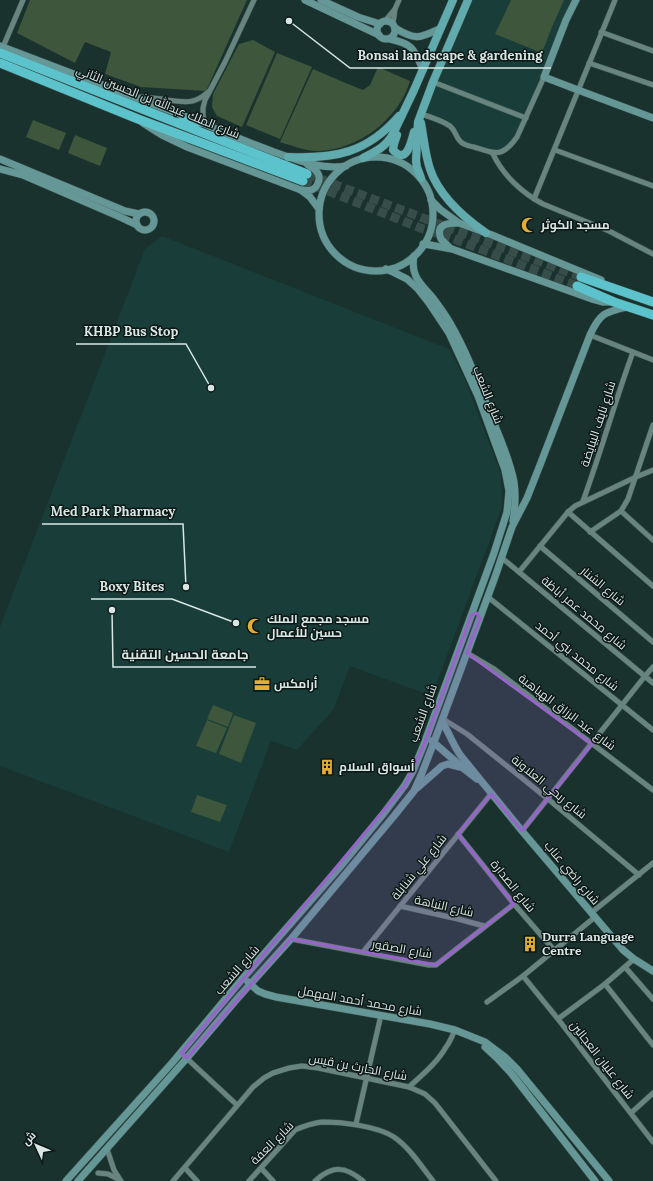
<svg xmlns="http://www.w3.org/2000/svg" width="653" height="1181" viewBox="0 0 653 1181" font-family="Lora,Cairo,serif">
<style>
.built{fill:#193d38}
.green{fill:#3d563c}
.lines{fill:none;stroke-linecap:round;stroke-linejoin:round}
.highway-tunnel{stroke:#364d49;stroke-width:9;stroke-dasharray:9 4.5;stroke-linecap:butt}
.street-casing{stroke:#3a4f4c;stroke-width:6}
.secondary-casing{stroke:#3a4f4c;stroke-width:8}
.primary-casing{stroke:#3a4f4c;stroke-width:9}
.highway-casing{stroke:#3a4f4c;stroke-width:10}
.street{stroke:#68847f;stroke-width:5}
.secondary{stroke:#649796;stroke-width:7}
.primary{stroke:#61aaad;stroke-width:8}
.highway{stroke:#5cc3cc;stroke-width:9}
.marked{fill:#9764ca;fill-opacity:0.2;stroke:#9764ca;stroke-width:3;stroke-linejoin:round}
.labels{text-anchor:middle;stroke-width:3;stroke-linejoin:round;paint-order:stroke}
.street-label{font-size:12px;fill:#d8e7e4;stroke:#0d1816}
.poi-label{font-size:12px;font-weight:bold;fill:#d8e7e4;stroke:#0d1816;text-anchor:start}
.leader{fill:none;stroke:#d8e7e4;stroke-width:1.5}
.callout-dot{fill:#d8e7e4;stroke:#0d1816;stroke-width:1.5}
.callout-label{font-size:13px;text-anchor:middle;font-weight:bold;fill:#d8e7e4;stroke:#0d1816;stroke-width:3;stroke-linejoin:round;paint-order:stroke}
</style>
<rect width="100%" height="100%" fill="#19322e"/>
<g class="built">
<path d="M 468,0 L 576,0 L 517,137 L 501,153 L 457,141 L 452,132 L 442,125 L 421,118 Z"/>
<path d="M 162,236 L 449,349 L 464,377 L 501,474 L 502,507 L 432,696 L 350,666 L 333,710 L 297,750 L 271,741 L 229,852 L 0,766 L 0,627 L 145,249 Z"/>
</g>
<g class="green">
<path d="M 30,0 L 247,0 L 206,91 L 141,87 L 105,74 L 111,52 L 85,42 L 75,63 L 17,33 Z"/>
<path d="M 511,0 L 564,0 L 552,27 L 542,53 L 495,34 Z"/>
<path d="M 253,40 L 275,52 L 242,127 L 217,116 L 212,107 L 213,94 L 239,44 Z"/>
<path d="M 277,53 L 312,67 L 280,139 L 246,125 Z"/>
<path d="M 378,67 L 410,81 C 399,119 358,150 318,151 C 306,151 292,146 280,142 L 313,69 L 348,84 L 363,90 L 370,85 Z"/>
<path d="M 33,120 L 66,133 L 59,150 L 26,137 Z"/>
<path d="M 75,135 L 107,148 L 100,166 L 68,153 Z"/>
<path d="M 213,705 L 233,713 L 228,727 L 207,719 Z"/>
<path d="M 234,715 L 256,723 L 241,763 L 219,754 Z"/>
<path d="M 207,720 L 227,728 L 216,753 L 196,746 Z"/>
<path d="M 197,795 L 227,805 L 220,822 L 191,812 Z"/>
</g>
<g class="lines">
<g class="highway-tunnel">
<path d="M 307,174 L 452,229 L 581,277"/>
<path d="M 303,181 L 423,229 L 449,237 L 577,286"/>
</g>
<defs>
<g id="street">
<path d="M 385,21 L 395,9 L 399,0"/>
<path d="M 393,24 L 395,9"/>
<path d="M 601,32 L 653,51"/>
<path d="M 3,47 L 23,0"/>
<path d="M 589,63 L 653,85"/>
<path d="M 433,82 L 526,118"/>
<path d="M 139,97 C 148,98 158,98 167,100 C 184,102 194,105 208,92"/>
<path d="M 421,114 C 431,117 441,120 450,126 C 456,131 455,136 460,141 C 463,145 469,146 474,147 C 496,154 502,158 517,137 L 544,77"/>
<path d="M 205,124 L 203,116 L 203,108 L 205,100 L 225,62 L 254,0"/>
<path d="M 555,150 L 653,186"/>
<path d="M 493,154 C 503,175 522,193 543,204 L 609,231 L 653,254"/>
<path d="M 534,199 L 615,0"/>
<path d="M 590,335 L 653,360"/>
<path d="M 583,501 C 601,452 615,401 633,352"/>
<path d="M 621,511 L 653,540"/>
<path d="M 568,512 L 653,586"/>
<path d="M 590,532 L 621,511 L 628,499 L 653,425"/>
<path d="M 540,546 L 653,642"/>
<path d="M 502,558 L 653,683"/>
<path d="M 519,572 L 568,512 L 575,506 L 636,477 L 653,470"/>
<path d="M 488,597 L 653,730"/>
<path d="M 467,653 L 494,669 L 653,790"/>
<path d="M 443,719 L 467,734 L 548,799 L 639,875"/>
<path d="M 522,831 L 645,676 L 653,667"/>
<path d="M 458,834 L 514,904 L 554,950"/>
<path d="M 400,906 L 458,919 L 484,926"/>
<path d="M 591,913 L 653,863"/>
<path d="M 291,939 L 429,965 L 436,965 L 514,904"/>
<path d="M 363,952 L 491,794"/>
<path d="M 625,967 L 653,999"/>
<path d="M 523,976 L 558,1019 L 653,1142"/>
<path d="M 605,984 L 653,1045"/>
<path d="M 487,1002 L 523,976 L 595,917"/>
<path d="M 558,1019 L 605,984 L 634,959"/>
<path d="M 181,1053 L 237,1105"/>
<path d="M 409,1087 C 422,1075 437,1063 446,1047 C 450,1042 452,1036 455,1030"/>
<path d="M 631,1113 L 653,1093"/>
<path d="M 356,1124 L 381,1015"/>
<path d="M 107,1149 L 114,1170 L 121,1181"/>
<path d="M 185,1168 L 197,1181"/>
<path d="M 261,1168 L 273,1181"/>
<path d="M 98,1173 L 108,1174 L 120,1180"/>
<path d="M 173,1181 L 253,1087 L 264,1078 L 273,1073 L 289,1068 L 302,1066 L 318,1068 L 409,1087 L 425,1094 L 435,1103 L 496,1181"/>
<path d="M 249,1181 L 295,1130 C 304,1126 312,1123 322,1122 C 342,1122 377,1126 394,1137 C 410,1148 421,1166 433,1181"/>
<path d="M 315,1181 C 333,1165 345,1166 363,1181"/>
</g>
<g id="secondary">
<path d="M 305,0 L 379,35"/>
<path d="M 321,0 L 358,17 L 380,24"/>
<path d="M 576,0 L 566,20 L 544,77 L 578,90 L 653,118"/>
<circle cx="386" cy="30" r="9"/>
<path d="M 395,28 C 416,41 420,38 441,28"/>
<path d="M 390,39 C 413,44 414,49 423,70"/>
<path d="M 0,46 L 205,124 C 227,134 250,143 274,152 C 297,160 321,170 346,166"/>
<path d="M 143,123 L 162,135 L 187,147 L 301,190 L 310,197 L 319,209"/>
<circle cx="376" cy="214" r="57"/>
<path d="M 0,159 L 125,211 L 139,214"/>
<path d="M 0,169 L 23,175 L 118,216 L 137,225"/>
<path d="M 301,190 C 304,190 308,191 311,190 C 315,189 317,186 318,183 C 322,174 315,169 308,165"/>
<path d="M 431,200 L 441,210 L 459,223 L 492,235 L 601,280"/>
<circle cx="145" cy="221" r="9"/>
<path d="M 423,244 L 430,245 L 452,249 L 592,299 L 603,302 L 610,302"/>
<path d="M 450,248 L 441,239 C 435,224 448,223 458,223"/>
<path d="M 414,256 C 410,276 421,284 433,298 C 439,306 445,314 450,323 C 468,354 480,388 493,421 C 501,440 510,461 514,482 C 516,495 515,508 513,521"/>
<path d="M 442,722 C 449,732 453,745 461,756 L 522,831 L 623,950 L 634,959 L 653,971"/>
<path d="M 432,741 L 463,768 L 477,779"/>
<path d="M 417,788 L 442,766 L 448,764 L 460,767"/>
<path d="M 248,982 L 258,991 L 265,994 L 276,997 L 430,1024 L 455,1030 L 485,1042 L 505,1057 L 517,1069 L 609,1181"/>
<path d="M 485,1047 L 498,1059 L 511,1073 L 595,1181"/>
<path d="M 66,1181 L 172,1063 L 243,978 L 340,867 L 384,813 L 405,785 L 413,771 L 424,744 L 494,553 L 507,512 L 509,491 L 505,470 L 478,396 L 449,333 L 429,303 L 418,289 L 407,279 L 393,272 L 386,269"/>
<path d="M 78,1181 L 187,1058 L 237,999 L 291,939 L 394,816 L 414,791 L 422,773 L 434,742 L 495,577 L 512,527 L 527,498 L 540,465 L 590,335 C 600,313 605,312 627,307"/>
</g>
<g id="primary">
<path d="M 421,123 C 424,139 425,154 430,169 C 439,196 463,217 486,233"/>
<path d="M 397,135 L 394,144 L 393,150 C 407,165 411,142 414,132"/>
<path d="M 288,157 C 335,159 367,153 399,116"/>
<path d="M 363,158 C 375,152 386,147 393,134 L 414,90 L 453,0"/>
<path d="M 421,178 L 417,167 L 416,161 L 418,122 L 433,82 L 468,0"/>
</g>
<g id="highway">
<path d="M 0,53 L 307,174"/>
<path d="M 0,63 L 138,119 L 303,181"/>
<path d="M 183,120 L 191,122 L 201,122"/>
<path d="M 581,277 L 653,302"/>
<path d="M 577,286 L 614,302 L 653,315"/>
</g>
</defs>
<use href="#street" class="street-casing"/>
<use href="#secondary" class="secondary-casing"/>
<use href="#primary" class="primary-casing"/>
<use href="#highway" class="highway-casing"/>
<use href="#street" class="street"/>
<use href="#secondary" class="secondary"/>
<use href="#primary" class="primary"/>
<use href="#highway" class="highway"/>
</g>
<path class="marked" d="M 477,613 L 480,619 L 467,653 L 592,744 L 522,831 L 491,794 L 458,834 L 514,904 L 436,965 L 291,939 L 187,1058 L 181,1053 L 405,785 L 424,744 L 471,615 Z"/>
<defs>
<symbol id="mosque-bare" viewBox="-9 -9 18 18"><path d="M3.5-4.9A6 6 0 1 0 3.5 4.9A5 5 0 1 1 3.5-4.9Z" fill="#e2ae34" stroke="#0d1816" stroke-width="2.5" paint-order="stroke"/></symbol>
<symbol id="office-bare" viewBox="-9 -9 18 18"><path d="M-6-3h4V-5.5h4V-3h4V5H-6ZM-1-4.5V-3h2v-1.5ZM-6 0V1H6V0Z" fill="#e2ae34" stroke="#0d1816" stroke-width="2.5" paint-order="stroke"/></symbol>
<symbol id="building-bare" viewBox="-9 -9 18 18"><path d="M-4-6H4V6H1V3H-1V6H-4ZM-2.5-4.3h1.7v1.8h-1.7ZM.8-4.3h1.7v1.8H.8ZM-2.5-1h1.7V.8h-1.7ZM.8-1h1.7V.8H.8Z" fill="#e2ae34" stroke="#0d1816" stroke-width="2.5" paint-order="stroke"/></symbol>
</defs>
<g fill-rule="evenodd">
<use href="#mosque-bare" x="518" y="214" width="22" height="22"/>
<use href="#mosque-bare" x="244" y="615" width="22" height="22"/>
<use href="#office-bare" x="251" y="673" width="22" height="22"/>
<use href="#building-bare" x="316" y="756" width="22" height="22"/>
<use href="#building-bare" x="519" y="933" width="22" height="22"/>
</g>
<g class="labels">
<g class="street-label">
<text transform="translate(158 102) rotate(22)" y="4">شارع الملك عبدالله بن الحسين الثاني</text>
<text transform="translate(488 395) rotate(68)" y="4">شارع الشعب</text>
<text transform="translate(598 424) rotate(-72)" y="4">شارع نايف البيايضة</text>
<text transform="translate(603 586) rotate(40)" y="4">شارع الشنار</text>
<text transform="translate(584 613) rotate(40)" y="4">شارع محمد عمر أباظة</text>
<text transform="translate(577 656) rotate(39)" y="4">شارع محمد بني أحمد</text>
<text transform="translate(567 712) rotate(37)" y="4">شارع عبد الرزاق الهباهبة</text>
<text transform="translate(423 713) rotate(-70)" y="4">شارع الشعب</text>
<text transform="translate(549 787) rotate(39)" y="4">شارع ربحي العلاونة</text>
<text transform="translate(419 867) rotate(-51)" y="4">شارع علي شنابلة</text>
<text transform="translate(572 873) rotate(50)" y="4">شارع راضي عناب</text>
<text transform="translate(513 886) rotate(51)" y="4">شارع الصدارة</text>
<text transform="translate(444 906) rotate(13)" y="4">شارع النباهة</text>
<text transform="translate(402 949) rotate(10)" y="4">شارع الصقور</text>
<text transform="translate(237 970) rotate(-49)" y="4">شارع الشعب</text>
<text transform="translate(360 1001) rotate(10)" y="4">شارع محمد أحمد المهمل</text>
<text transform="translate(602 1060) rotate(52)" y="4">شارع عليان العجالين</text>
<text transform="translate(358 1067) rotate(11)" y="4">شارع الحارث بن قيس</text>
<text transform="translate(272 1143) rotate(-45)" y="4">شارع العفة</text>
</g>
<g class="poi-label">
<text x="541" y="229">مسجد الكوثر</text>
<text x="267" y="623">مسجد مجمع الملك<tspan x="267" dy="14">حسين للأعمال</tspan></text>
<text x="274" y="688">أرامكس</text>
<text x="339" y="771">أسواق السلام</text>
<text x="542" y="941">Durra Language<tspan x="542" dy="14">Centre</tspan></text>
</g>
</g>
<path class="leader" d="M289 21L350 68H551M211 388L186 344H76M186 587L183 524H42M236 623L172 599H91M112 610L113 667H256"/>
<g class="callout-dot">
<circle cx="289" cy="21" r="4"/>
<circle cx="211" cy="388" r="4"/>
<circle cx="186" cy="587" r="4"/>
<circle cx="236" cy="623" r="4"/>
<circle cx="112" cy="610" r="4"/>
</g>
<g class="callout-label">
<text x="450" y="60">Bonsai landscape &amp; gardening</text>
<text x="131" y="336">KHBP Bus Stop</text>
<text x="113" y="516">Med Park Pharmacy</text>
<text x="132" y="591">Boxy Bites</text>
<text x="185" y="659">جامعة الحسين التقنية</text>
</g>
<g transform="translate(36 1145) rotate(314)" stroke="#0d1816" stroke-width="3" paint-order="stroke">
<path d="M0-3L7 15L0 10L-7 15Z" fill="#d8e7e4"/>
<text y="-6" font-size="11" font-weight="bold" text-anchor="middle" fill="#d8e7e4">ش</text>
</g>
</svg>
